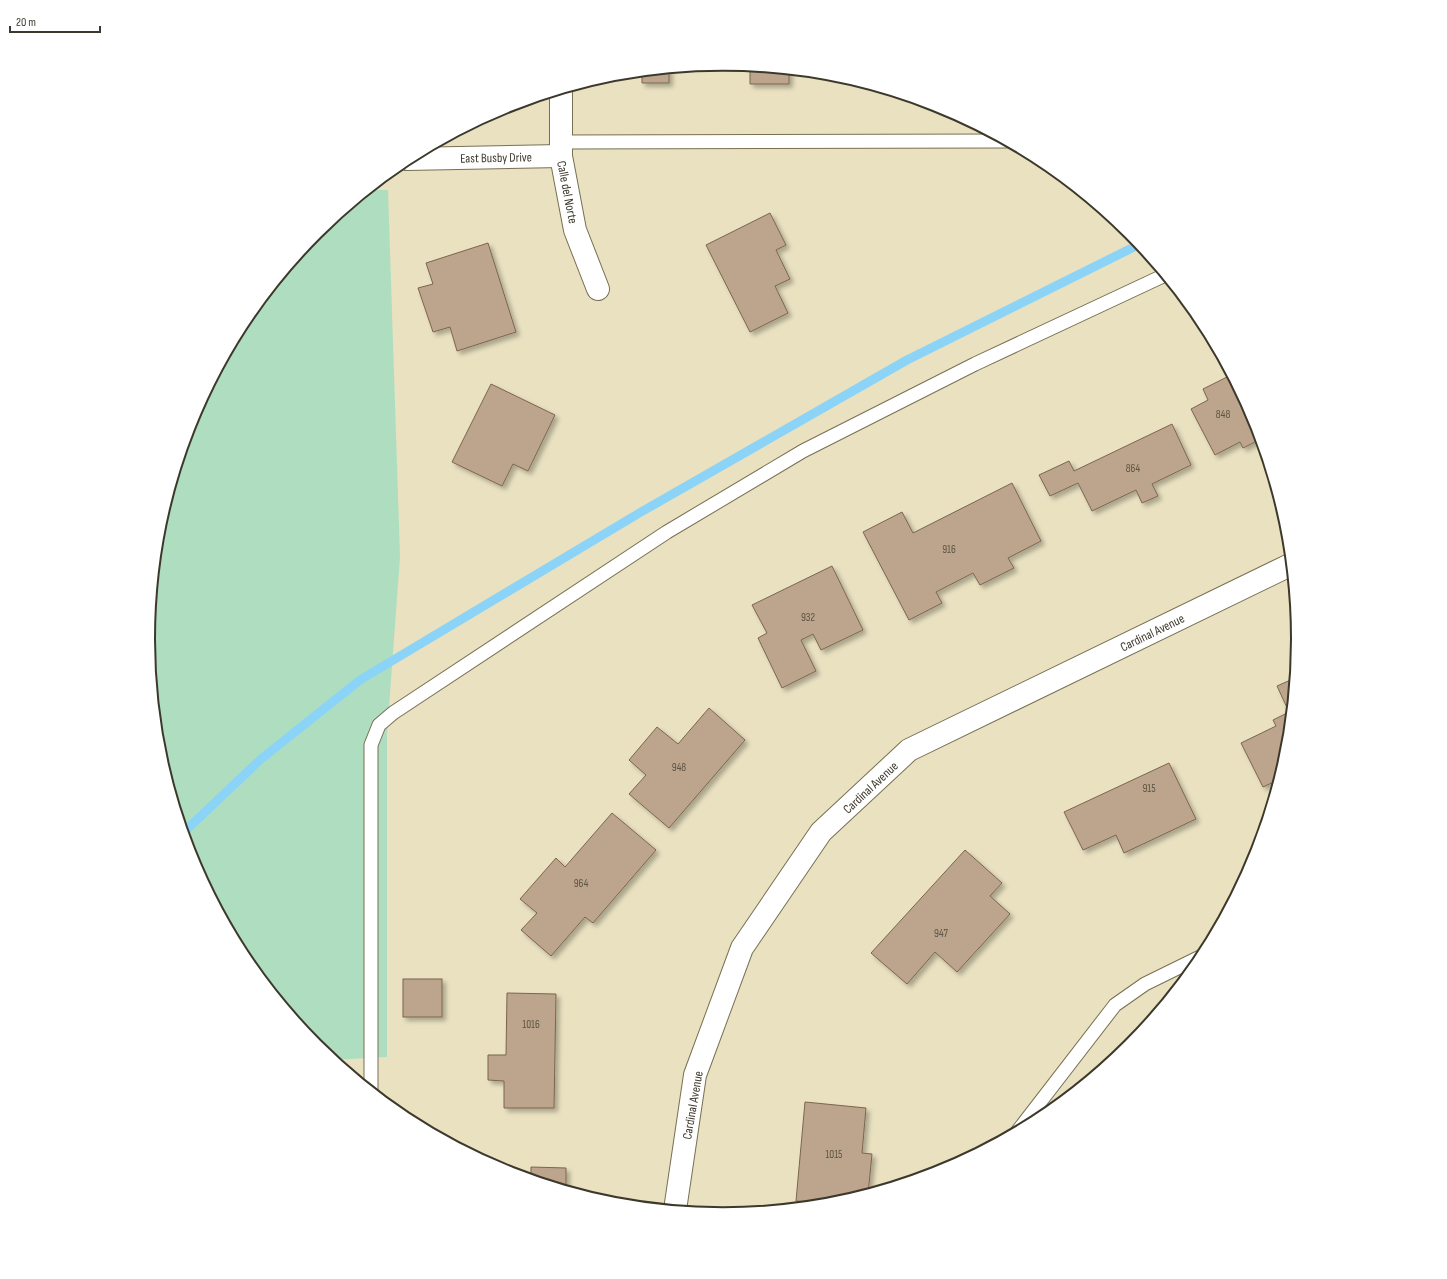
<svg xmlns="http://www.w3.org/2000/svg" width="1447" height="1279" viewBox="0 0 1447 1279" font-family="'Sofia Sans Condensed',sans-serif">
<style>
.green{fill:#aedebf}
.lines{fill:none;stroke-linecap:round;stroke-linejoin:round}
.stream{stroke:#8cd4f7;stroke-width:9}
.building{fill:#bca58c;stroke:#7b654e;filter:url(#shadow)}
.service-casing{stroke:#777053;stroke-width:15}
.minor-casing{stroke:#777053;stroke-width:24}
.service{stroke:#fff;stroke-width:13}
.minor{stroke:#fff;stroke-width:22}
.labels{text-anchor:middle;stroke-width:4;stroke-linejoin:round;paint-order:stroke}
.number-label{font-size:11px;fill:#5c5444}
.street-label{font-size:13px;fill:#3c392c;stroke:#fff}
.rim{fill:none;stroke:#3c392c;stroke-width:2}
</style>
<defs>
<filter id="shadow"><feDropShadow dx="3.5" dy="3.5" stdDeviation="2" flood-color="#0004"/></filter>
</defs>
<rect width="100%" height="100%" fill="#e9e1c0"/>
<path class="green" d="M 368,190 L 388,190 L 400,557 L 387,734 L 387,1057 L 333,1060 L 316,1046 L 245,959 L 192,860 L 159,752 L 148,639 L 159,527 L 192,419 L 245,320 L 317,232 Z"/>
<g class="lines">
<path class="stream" d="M 184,832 L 261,759 L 360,680 L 641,512 L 907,360 L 1140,244"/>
</g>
<g class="building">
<path d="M 750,67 L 789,70 L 789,84 L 750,84 Z"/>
<path d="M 669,69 L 669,83 L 642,83 L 642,72 Z"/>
<path d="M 770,213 L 786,245 L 776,250 L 790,279 L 775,286 L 788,313 L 750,332 L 706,245 Z"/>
<path d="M 488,243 L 516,332 L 457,351 L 450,327 L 433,332 L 418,288 L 433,284 L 426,263 Z"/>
<path d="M 1231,375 L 1255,419 L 1261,439 L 1243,448 L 1240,442 L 1215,455 L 1191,409 L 1208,400 L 1203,389 Z"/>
<path d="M 491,384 L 555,415 L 528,471 L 513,464 L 502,486 L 452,462 Z"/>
<path d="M 1172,424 L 1191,465 L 1152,484 L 1158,496 L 1142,503 L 1136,490 L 1092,511 L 1078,483 L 1050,496 L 1039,475 L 1069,461 L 1074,471 Z"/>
<path d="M 1012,483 L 1041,541 L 1008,558 L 1014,568 L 980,585 L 973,573 L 936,592 L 942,603 L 909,620 L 863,532 L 902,512 L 913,533 Z"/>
<path d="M 832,566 L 863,630 L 821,650 L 813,634 L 801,640 L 816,671 L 782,688 L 758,638 L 767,633 L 752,605 Z"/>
<path d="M 1295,678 L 1288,752 L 1280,779 L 1263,787 L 1241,743 L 1276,726 L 1273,720 L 1289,712 L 1277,686 Z"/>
<path d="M 709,708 L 745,740 L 669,828 L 629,794 L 646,775 L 629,760 L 657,727 L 678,744 Z"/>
<path d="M 1169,763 L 1196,819 L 1124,853 L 1116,835 L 1083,850 L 1064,812 Z"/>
<path d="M 612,813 L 656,850 L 593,923 L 585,917 L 551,956 L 521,930 L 537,913 L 520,899 L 556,858 L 565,867 Z"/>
<path d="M 965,850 L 1002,883 L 990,896 L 1010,914 L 957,972 L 935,952 L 907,984 L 871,953 Z"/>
<rect x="403" y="979" width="39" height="38"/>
<path d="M 507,993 L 556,994 L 554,1108 L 504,1108 L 504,1081 L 488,1080 L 488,1055 L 506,1055 Z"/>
<path d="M 805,1102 L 866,1108 L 862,1153 L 872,1154 L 868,1194 L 836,1204 L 816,1206 L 816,1203 L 796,1201 Z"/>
<path d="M 531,1167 L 566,1168 L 566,1190 L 531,1179 Z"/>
</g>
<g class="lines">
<defs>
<g id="service">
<path d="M 561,142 L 1006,141"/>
<path d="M 371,1091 L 371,745 L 379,725 L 393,713 L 667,532 L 803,451 L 975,364 L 1165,275"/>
<path d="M 1017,1132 L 1115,1005 L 1145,984 L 1204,955"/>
</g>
<g id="minor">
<path d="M 561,90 L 561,156 L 575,230 L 598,289"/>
<path d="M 407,159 L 561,156"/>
<path d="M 675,1210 L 695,1075 L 742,948 L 821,832 L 909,750 L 1292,564"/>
</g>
</defs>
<use href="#service" class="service-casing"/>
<use href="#minor" class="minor-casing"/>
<use href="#service" class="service"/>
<use href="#minor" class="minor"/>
</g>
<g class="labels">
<g class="number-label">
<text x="1223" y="418">848</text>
<text x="1133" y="472">864</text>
<text x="949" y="553">916</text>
<text x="808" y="621">932</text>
<text x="679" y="771">948</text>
<text x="1149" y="792">915</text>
<text x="581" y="887">964</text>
<text x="941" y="937">947</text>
<text x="531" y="1028">1016</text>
<text x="834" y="1158">1015</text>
</g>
<g class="street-label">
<text transform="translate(496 157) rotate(-1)" y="5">East Busby Drive</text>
<text transform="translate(568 192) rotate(79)" y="5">Calle del Norte</text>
<text transform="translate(1152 632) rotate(-26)" y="5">Cardinal Avenue</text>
<text transform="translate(870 787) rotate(-43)" y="5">Cardinal Avenue</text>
<text transform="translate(692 1105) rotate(-80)" y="5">Cardinal Avenue</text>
</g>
</g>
<path d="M0 0H1447V1279H0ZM155 639a568 568 0 1 1 1136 0a568 568 0 1 1-1136 0Z" fill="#fff" fill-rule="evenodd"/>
<path class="rim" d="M155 639a568 568 0 1 1 1136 0a568 568 0 1 1-1136 0Z"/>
<path d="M10 26v6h90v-6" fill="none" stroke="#3c392c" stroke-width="2"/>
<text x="16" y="26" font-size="12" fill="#3c392c" stroke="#ffffff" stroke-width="3" paint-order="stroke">20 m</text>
</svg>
